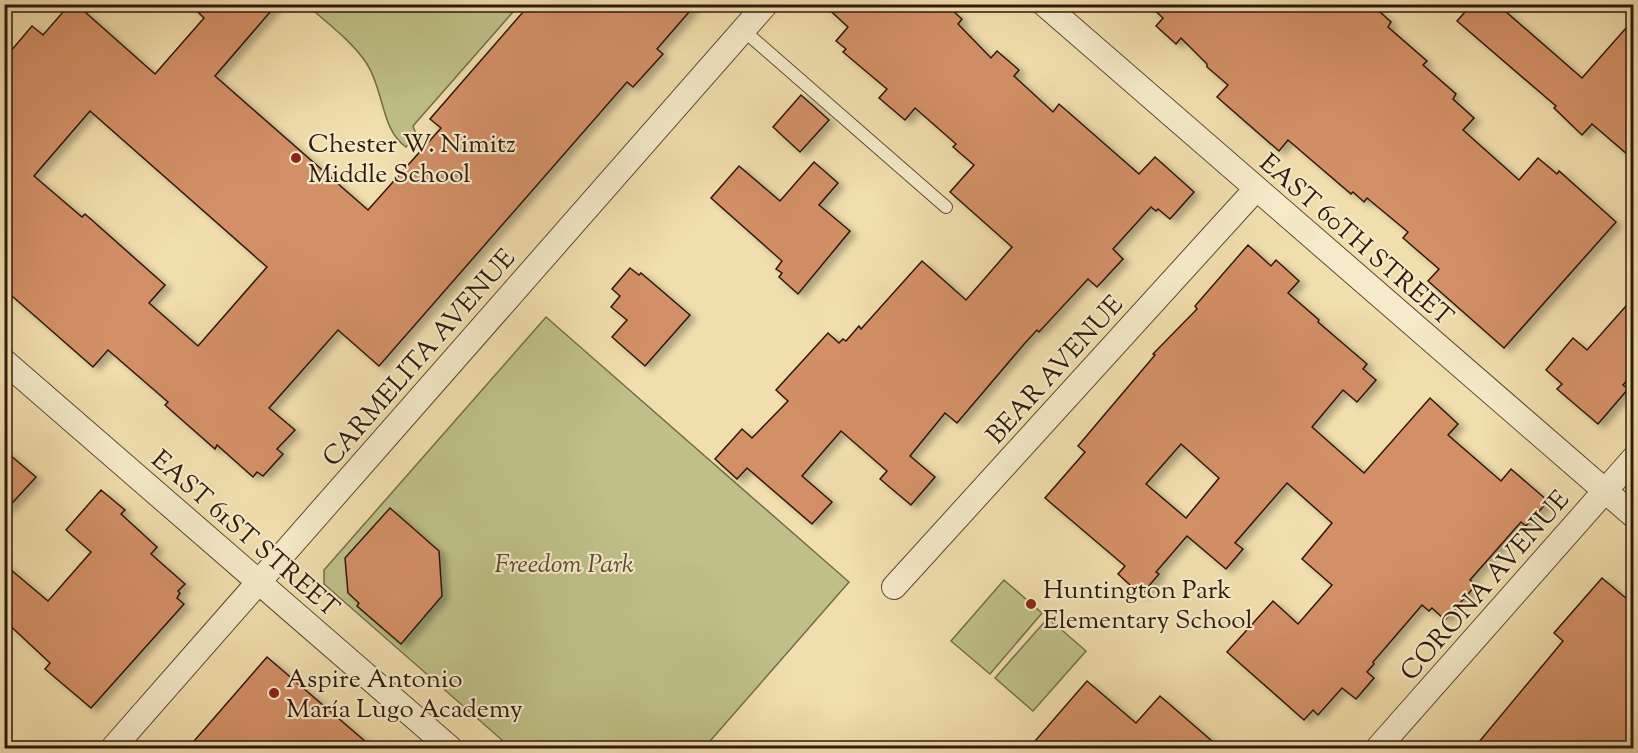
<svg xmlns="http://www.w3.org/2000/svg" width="1638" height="753" viewBox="0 0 1638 753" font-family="'Sorts Mill Goudy',serif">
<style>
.green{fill:#bec087;stroke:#766c4a;stroke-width:1.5}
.building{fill:#d38f66;stroke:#2f180c;stroke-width:1.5;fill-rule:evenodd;filter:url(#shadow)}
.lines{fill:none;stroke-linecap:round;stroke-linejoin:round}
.lane-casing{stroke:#5f4a34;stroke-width:14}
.street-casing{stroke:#5f4a34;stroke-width:26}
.lane{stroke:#f5eac9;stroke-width:12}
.street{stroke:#f5eac9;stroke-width:24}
.poi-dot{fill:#8f2418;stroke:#f5eac9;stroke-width:2}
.labels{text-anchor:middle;stroke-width:4.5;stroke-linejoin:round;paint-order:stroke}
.poi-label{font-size:26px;fill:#2f180c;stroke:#f5eac9;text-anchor:start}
.street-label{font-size:26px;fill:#2f180c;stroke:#f5eac9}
.park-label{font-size:26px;font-style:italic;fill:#5a4a31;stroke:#f5eac9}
</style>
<defs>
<filter id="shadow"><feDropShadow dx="6" dy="4" stdDeviation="3" flood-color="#0004"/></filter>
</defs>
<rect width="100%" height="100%" fill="#f0deac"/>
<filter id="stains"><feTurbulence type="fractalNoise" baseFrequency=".00333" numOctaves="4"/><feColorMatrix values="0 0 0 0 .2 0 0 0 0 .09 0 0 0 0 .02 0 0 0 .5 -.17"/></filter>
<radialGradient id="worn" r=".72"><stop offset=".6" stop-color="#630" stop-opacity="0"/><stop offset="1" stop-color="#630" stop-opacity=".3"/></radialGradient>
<g class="green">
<path d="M 307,5 L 307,4 L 519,5 L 413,126 L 416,134 L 406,147 C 381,130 384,90 367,64 C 352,41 327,23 307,5 Z"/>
<path d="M 546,317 L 849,582 L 704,748 L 511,748 L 324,584 L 324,570 Z"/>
<path d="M 1004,580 L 1042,613 L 990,674 L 951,641 Z"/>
<path d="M 1048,618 L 1086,651 L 1033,711 L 995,678 Z"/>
</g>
<g class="building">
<path d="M 70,4 L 76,4 L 155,74 L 204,18 L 190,4 L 277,4 L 215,76 L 368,210 L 441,128 L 430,119 L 530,4 L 696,4 L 657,49 L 663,54 L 633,87 L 627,82 L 379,366 L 338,330 L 269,408 L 295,430 L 277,449 L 283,454 L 263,476 L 257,472 L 253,477 L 217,445 L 215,449 L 165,405 L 168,402 L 108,350 L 93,367 L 4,289 L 4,59 L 32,26 L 43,35 ZM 90,111 L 267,267 L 198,346 L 149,303 L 165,285 L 85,214 L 82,217 L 34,176 Z"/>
<path d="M 823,4 L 945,4 L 962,19 L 958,24 L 991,58 L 997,51 L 1019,70 L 1014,76 L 1053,112 L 1059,104 L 1139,174 L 1155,157 L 1194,192 L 1170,219 L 1158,209 L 1156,211 L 1151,207 L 1113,249 L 1123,259 L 1097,287 L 1088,279 L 1039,332 L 1037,330 L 1025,343 L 957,423 L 945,413 L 910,456 L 935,477 L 911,505 L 880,479 L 887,471 L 841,431 L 802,476 L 832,502 L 812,524 L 747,468 L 737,479 L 715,459 L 742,429 L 752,438 L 788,401 L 776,390 L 828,333 L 839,343 L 843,339 L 846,341 L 859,326 L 861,329 L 922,261 L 966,300 L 1012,247 L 950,192 L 974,165 L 953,147 L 956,144 L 915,108 L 905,120 L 879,98 L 887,89 L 843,52 L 846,49 L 836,41 L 848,27 Z"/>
<path d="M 1148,4 L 1371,4 L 1391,22 L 1388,27 L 1427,61 L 1423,65 L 1456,94 L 1453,99 L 1474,118 L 1463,130 L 1519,180 L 1538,158 L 1557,174 L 1559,171 L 1616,222 L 1504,348 L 1428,281 L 1439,269 L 1403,238 L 1408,232 L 1367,198 L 1364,202 L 1353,192 L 1351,194 L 1288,140 L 1279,151 L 1217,97 L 1228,85 L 1207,67 L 1207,64 L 1181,38 L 1176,44 L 1156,26 L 1163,18 Z"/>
<path d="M 1472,4 L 1497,4 L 1582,78 L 1634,19 L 1634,160 L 1592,124 L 1582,135 L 1554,108 L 1556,106 L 1457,21 Z"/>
<path d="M 801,95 L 829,120 L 800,152 L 773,127 Z"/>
<path d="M 814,162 L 838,183 L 819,205 L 850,231 L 798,294 L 779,277 L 782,273 L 776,269 L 782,261 L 711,198 L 739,166 L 780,201 Z"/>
<path d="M 1248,245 L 1271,266 L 1276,260 L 1299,281 L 1288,293 L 1319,320 L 1318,322 L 1367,364 L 1363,369 L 1376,380 L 1357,402 L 1343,390 L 1312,427 L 1364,473 L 1430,398 L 1458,424 L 1448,435 L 1501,481 L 1511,469 L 1548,501 L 1526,526 L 1521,522 L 1470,580 L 1476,585 L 1445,620 L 1432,608 L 1429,611 L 1422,605 L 1373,662 L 1374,664 L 1367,672 L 1374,678 L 1356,699 L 1342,688 L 1318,715 L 1313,710 L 1304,720 L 1227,652 L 1273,601 L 1298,624 L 1332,585 L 1302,559 L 1332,523 L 1287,483 L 1235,543 L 1243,549 L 1226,569 L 1187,536 L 1156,572 L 1159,574 L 1141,595 L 1118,574 L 1125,566 L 1045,498 L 1085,452 L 1078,446 L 1155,355 L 1153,354 L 1197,309 L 1195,306 ZM 1181,444 L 1219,478 L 1186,518 L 1146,484 Z"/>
<path d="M 630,268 L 639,275 L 641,273 L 690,315 L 645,366 L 612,337 L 627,320 L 611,307 L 620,296 L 612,289 Z"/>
<path d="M 1634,297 L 1634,372 L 1623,385 L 1628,389 L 1598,424 L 1557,389 L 1562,384 L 1546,370 L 1573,338 L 1587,350 Z"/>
<path d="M 4,450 L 36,477 L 4,512 Z"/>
<path d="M 101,490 L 125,510 L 121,514 L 157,547 L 151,554 L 185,584 L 178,591 L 180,593 L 177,598 L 184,604 L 91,708 L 45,669 L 50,663 L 4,620 L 4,564 L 48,601 L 91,552 L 66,530 Z"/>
<path d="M 390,508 L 439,551 L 442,596 L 401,644 L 357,606 L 359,603 L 348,593 L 345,558 Z"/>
<path d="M 1602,578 L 1634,605 L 1634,748 L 1474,748 L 1563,641 L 1554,633 Z"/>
<path d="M 267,657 L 373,748 L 188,748 Z"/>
<path d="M 1087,681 L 1136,723 L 1160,696 L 1220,748 L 1029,748 Z"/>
</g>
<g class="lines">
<defs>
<path id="lane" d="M 743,30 L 946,207"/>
<g id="street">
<path d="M 1044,4 L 1634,516"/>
<path d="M 4,361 L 450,748"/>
<path d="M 894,587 L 1256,189"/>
<path d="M 113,748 L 766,4"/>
<path d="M 1378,748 L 1634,458"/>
</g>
</defs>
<use href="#lane" class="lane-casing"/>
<use href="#street" class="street-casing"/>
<use href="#lane" class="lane"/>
<use href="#street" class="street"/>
</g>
<g class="poi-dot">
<circle cx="296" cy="158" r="6"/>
<circle cx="1031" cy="604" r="6"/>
<circle cx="274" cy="693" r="6"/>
</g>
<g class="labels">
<g class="poi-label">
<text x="308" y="152">Chester W. Nimitz<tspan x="308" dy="30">Middle School</tspan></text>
<text x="1043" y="598">Huntington Park<tspan x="1043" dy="30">Elementary School</tspan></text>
<text x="286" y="687">Aspire Antonio<tspan x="286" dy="30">María Lugo Academy</tspan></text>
</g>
<g class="street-label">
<text transform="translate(1357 239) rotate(41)" y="9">EAST 60TH STREET</text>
<text transform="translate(418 357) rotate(-49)" y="9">CARMELITA AVENUE</text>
<text transform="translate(1054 369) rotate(-48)" y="9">BEAR AVENUE</text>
<text transform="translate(246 533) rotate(41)" y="9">EAST 61ST STREET</text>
<text transform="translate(1484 585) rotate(-49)" y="9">CORONA AVENUE</text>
</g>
<g class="park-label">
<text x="564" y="572">Freedom Park</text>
</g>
</g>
<rect width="1638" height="753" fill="none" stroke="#f0deac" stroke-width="24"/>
<rect x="6" y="6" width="1626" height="741" fill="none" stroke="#2f180c" stroke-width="3"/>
<rect x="12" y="12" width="1614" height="729" fill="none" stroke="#2f180c" stroke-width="1.5"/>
<rect width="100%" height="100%" filter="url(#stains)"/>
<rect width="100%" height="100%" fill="url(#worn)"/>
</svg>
